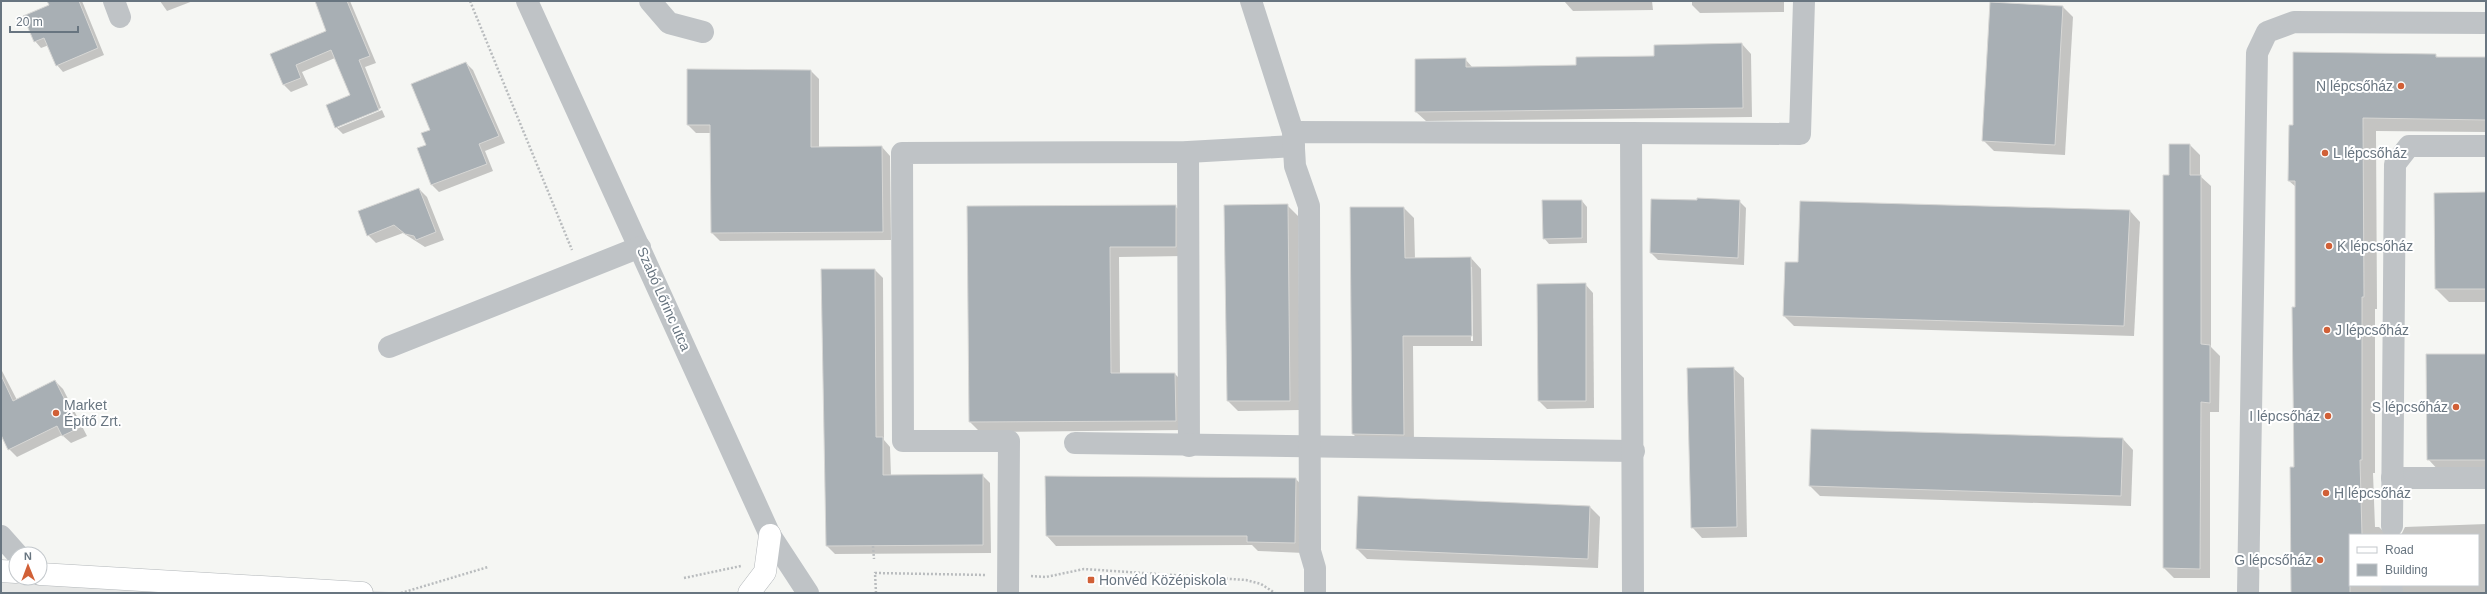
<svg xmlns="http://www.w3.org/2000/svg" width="2487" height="594" viewBox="0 0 2487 594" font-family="Arial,sans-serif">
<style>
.built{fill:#e6e7e6}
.shadow{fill:#0003;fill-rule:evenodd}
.building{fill:#a8afb4;stroke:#d7d7d5}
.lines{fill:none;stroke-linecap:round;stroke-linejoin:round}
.major-casing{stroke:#b3b7ba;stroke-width:23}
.path{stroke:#b9bcbe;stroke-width:2.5;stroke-dasharray:2 2;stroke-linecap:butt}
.minor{stroke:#bfc3c6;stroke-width:22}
.major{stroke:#fff;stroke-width:22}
.poi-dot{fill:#d16037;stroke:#fff;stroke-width:1.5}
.labels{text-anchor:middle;stroke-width:4;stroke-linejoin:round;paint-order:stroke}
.poi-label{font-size:14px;fill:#687580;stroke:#fff;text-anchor:start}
.street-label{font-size:14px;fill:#687580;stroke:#fff}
</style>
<rect width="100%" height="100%" fill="#f5f6f3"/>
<path class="built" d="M 1,561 L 16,578 L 40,578 L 40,564 L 401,593 L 1,593 Z"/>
<g class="shadow">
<path d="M 48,1 L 82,1 L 104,55 L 63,72 L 57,65 L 49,45 L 41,48 L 35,41 L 50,6 Z"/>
<path d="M 160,1 L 193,1 L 167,11 Z"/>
<path d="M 316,1 L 350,1 L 376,63 L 365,67 L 381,108 L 338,126 L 338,128 L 382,110 L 385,117 L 343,134 L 336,127 L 351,96 L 335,58 L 302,72 L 308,85 L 291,92 L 284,85 L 272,55 L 327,32 Z"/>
<path d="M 1564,1 L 1652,1 L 1653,10 L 1573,11 Z"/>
<path d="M 1692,1 L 1784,1 L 1784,12 L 1700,13 L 1692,5 Z"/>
<path d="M 2063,7 L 2073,17 L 2065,155 L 1994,151 L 1983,140 Z"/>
<path d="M 1742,44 L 1751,54 L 1752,117 L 1426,121 L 1416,112 L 1465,59 L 1473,68 L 1577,66 Z"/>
<path d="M 2435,55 L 2439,58 L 2486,58 L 2486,132 L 2376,131 L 2377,309 L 2375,309 L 2375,473 L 2373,473 L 2375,527 L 2379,527 L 2387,535 L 2350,535 L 2350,585 L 2478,585 L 2478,535 L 2401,535 L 2405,527 L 2486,524 L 2486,593 L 2292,593 L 2296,308 L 2296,187 L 2289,181 L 2294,126 Z"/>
<path d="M 466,63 L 473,70 L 505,143 L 485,151 L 493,171 L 439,192 L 432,185 L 419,148 L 427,146 L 431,130 Z"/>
<path d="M 811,71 L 819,79 L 819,148 L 882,147 L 890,156 L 891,240 L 720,241 L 712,233 L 711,133 L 696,133 L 688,125 Z"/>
<path d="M 2190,145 L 2200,155 L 2200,176 L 2211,186 L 2211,347 L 2220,356 L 2219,412 L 2210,412 L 2210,578 L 2174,578 L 2164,568 L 2164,176 L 2170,176 Z"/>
<path d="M 419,189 L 427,197 L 444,240 L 425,247 L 403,233 L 376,243 L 368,235 Z"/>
<path d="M 2486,193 L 2486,302 L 2449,302 L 2436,289 Z"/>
<path d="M 1582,201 L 1587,207 L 1587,243 L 1549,244 L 1544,238 Z"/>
<path d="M 1739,201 L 1746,208 L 1744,265 L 1658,260 L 1651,253 Z"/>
<path d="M 1287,205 L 1298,216 L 1300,410 L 1238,411 L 1228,401 Z"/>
<path d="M 1175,206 L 1185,216 L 1185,256 L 1119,257 L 1120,374 L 1175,374 L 1185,384 L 1185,430 L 980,432 L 970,422 L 968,207 Z"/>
<path d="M 1351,208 L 1404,208 L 1414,218 L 1415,259 L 1471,258 L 1481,269 L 1482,346 L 1413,346 L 1414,445 L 1363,444 L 1353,434 ZM 1470,267 L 1472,267 L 1473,341 L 1471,341 Z"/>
<path d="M 2130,211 L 2140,222 L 2134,336 L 1794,326 L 1784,316 L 1799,263 Z"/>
<path d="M 875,270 L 883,278 L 884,440 L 890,447 L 891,476 L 982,475 L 990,483 L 991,553 L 835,554 L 827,546 Z"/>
<path d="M 1585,284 L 1593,293 L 1594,408 L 1547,409 L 1539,401 Z"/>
<path d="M 2486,355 L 2486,473 L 2441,473 L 2428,459 Z"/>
<path d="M 1733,368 L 1744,378 L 1747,537 L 1702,538 L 1692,527 Z"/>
<path d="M 1,369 L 17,400 L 55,381 L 63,389 L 87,436 L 71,443 L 62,435 L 17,457 L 9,449 L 1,433 Z"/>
<path d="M 2123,439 L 2133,450 L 2131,506 L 1820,496 L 1810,486 Z"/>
<path d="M 1046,477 L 1296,479 L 1305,489 L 1304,553 L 1258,551 L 1252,545 L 1056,546 L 1047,536 Z"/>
<path d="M 1359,497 L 1589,506 L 1600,517 L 1598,568 L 1367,559 L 1357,549 Z"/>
</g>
<g class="building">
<path d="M 47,1 L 79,1 L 98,48 L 56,66 L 44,38 L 34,42 L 23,16 L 49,5 Z"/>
<path d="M 315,1 L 347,1 L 370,56 L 359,60 L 379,110 L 335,128 L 326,105 L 350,95 L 331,50 L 296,65 L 301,78 L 283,85 L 270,54 L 326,31 Z"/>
<path d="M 1990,2 L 2063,6 L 2055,145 L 1982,141 Z"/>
<path d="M 1742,43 L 1743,108 L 1415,112 L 1415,59 L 1466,58 L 1466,67 L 1576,65 L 1576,57 L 1654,56 L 1654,45 Z"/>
<path d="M 2293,52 L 2436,54 L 2436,57 L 2486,57 L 2486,120 L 2363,118 L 2364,297 L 2362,297 L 2362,460 L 2360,460 L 2362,535 L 2350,535 L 2350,593 L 2291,593 L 2290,467 L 2294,467 L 2292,307 L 2295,307 L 2295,181 L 2288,181 L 2289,125 L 2293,125 Z"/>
<path d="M 466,62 L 499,136 L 479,144 L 487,164 L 431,185 L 417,148 L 426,145 L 421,133 L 430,130 L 411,84 Z"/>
<path d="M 687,69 L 811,70 L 811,147 L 882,146 L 883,232 L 711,233 L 710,125 L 687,125 Z"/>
<path d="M 2169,144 L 2190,144 L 2190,175 L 2201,175 L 2201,344 L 2210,345 L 2210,403 L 2201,402 L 2200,569 L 2163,568 L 2163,175 L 2169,175 Z"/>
<path d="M 419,188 L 436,232 L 416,240 L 414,236 L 405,234 L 394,225 L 367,236 L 358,211 Z"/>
<path d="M 2486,192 L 2486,289 L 2435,289 L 2434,193 Z"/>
<path d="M 1697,198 L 1740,200 L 1738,258 L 1650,253 L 1651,199 L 1697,200 Z"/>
<path d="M 1542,200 L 1582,200 L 1582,238 L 1543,239 Z"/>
<path d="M 1800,201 L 2130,210 L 2124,326 L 1783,316 L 1785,262 L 1798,262 Z"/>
<path d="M 1288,204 L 1290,401 L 1227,401 L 1224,205 Z"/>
<path d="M 1176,205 L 1176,247 L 1110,247 L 1111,373 L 1175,373 L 1176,421 L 969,422 L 967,206 Z"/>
<path d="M 1350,207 L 1404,207 L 1405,258 L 1471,257 L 1472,336 L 1403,336 L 1404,435 L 1352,434 Z"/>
<path d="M 821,269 L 875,269 L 876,437 L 883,437 L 883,475 L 983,474 L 983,545 L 826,546 Z"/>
<path d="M 1586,283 L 1586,401 L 1538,401 L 1537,284 Z"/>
<path d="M 2426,354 L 2486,354 L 2486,460 L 2427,460 Z"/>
<path d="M 1734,367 L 1737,527 L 1691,528 L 1687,368 Z"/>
<path d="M 1,375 L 13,401 L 55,380 L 79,428 L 62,436 L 57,426 L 8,450 L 1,435 Z"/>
<path d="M 1811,429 L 2123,438 L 2121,496 L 1809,486 Z"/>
<path d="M 1045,476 L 1296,478 L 1295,543 L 1247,542 L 1247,536 L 1046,536 Z"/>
<path d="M 1358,496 L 1590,506 L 1588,559 L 1356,549 Z"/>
</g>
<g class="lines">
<defs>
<g id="major">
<path d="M 1,571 L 16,572"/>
<path d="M 40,574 L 362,593"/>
<path d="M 749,593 L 765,572 L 770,535"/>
</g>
</defs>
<use href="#major" class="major-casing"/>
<g class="path">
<path d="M 470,1 L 572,250"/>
<path d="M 873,546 L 874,559"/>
<path d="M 1031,576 L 1046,577 L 1084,569 L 1246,580 L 1261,584 L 1275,593"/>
<path d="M 684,578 L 741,566"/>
<path d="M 401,593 L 488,567"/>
<path d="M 876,593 L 875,573 L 986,575"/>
</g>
<g class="minor">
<path d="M 114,1 L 120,17"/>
<path d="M 527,1 L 770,535 L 808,593"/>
<path d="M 650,1 L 669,23 L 703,32"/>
<path d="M 1251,1 L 1293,132"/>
<path d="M 1631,133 L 1800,134 L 1804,1"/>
<path d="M 1188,152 L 1189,446"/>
<path d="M 389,347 L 640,247"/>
<path d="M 1075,443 L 1634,451"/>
<path d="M 2392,478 L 2486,478"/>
<path d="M 2392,526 L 2395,164 L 2409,146 L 2486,146"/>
<path d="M 1,536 L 17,554"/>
<path d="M 2392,591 L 2392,593"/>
<path d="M 1008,593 L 1009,441 L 903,441 L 902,153 L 1188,152 L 1294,146"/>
<path d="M 1315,593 L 1315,568 L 1310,551 L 1309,206 L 1295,166 L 1293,132 L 1631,133 L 1633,593"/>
<path d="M 2248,593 L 2257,53 L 2267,32 L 2294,22 L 2486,23"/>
</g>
<use href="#major" class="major"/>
</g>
<g class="poi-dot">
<circle cx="2401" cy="86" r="4"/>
<circle cx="2325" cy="153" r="4"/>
<circle cx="2329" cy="246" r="4"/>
<circle cx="2327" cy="330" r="4"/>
<circle cx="2456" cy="407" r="4"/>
<circle cx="56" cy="413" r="4"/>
<circle cx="2328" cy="416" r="4"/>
<circle cx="2326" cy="493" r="4"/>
<circle cx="2320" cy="560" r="4"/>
<rect x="1087" y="576" width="8" height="8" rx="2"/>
</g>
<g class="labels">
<g class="poi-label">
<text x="2393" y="91" text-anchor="end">N lépcsőház</text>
<text x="2333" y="158">L lépcsőház</text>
<text x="2337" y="251">K lépcsőház</text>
<text x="2335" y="335">J lépcsőház</text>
<text x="64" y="410">Market<tspan x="64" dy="16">Építő Zrt.</tspan></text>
<text x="2448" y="412" text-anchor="end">S lépcsőház</text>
<text x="2320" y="421" text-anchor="end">I lépcsőház</text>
<text x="2334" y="498">H lépcsőház</text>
<text x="2312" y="565" text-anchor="end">G lépcsőház</text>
<text x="1099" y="585">Honvéd Középiskola</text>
</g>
<g class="street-label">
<text transform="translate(664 299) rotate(66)" y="5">Szabó Lőrinc utca</text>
</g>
</g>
<rect width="2487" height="594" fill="none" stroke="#687580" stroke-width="4"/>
<rect x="2349" y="534" width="130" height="52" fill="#ffffff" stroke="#c3c8cc"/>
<rect x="2357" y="547" width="20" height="6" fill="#ffffff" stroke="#c3c8cc"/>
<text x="2385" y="554" font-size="12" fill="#687580">Road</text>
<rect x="2357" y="564" width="20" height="12" fill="#a8afb4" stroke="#c3c8cc"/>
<text x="2385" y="574" font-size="12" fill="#687580">Building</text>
<g transform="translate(28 566) rotate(359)"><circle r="19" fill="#ffffff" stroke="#c3c8cc"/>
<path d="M0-3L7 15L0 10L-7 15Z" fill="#d16037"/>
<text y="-6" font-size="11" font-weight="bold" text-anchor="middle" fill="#687580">N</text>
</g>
<path d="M10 26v6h68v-6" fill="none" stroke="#687580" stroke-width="2"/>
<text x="16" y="26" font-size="12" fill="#687580" stroke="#ffffff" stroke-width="3" paint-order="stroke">20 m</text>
</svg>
